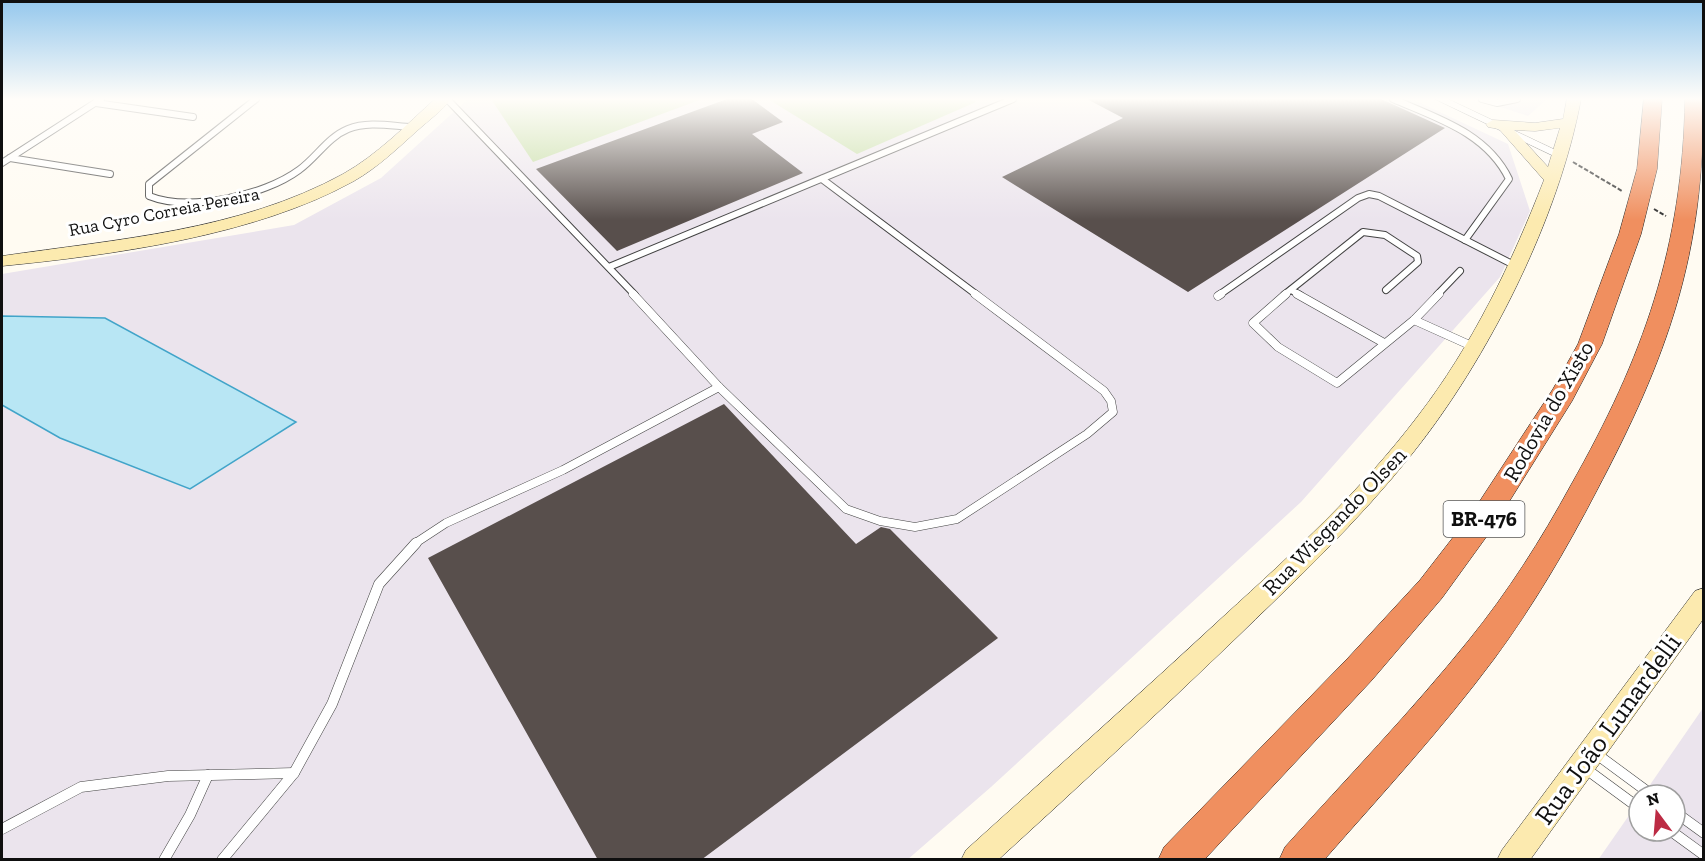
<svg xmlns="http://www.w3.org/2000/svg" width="1705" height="861" viewBox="0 0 1705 861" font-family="'Zilla Slab',serif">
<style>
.industrial{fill:#ebe4ed}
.forest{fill:#bfd99c}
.water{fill:#b8e6f4;stroke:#41a4c9;stroke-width:1.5}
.building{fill:#584f4c}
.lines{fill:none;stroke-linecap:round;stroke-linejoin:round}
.lane-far2-casing{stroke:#424242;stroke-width:8}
.lane-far1-casing{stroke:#424242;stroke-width:9}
.lane-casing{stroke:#424242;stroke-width:11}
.street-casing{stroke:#424242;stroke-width:1}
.secondary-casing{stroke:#313131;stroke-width:1}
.highway-casing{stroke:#202020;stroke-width:1}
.path{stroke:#313131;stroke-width:2;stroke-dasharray:4.5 2;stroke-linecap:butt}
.lane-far2{stroke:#fff;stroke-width:6}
.lane-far1{stroke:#fff;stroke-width:8}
.lane{stroke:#fff;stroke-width:10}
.street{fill:#fff;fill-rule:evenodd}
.secondary{fill:#fceaaf;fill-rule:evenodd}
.highway{fill:#f08f5f;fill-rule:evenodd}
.labels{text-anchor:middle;stroke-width:6;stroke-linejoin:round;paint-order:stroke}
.far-street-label{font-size:18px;fill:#0f0f0f;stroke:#fff}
.shield{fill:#fff;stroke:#575757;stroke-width:1.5}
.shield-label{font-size:21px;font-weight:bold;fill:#0f0f0f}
.street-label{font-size:22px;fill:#0f0f0f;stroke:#fff}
.near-street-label{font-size:27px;fill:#0f0f0f;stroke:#fff}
</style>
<rect width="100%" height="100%" fill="#fffbf2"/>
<g class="industrial">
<path d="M 468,99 L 1412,99 L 1508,144 L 1530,211 L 1500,277 L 1301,502 L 991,787 L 907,860 L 2,859 L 2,274 L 294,225 L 381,178 Z"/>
<path d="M 1475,99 L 1547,99 L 1528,116 Z"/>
<path d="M 1703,708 L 1703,859 L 1598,860 L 1639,801 L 1639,831 L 1675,831 L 1675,795 L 1643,795 Z"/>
</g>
<g class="forest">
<path d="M 491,99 L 702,99 L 533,162 Z"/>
<path d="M 768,99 L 971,99 L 976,102 L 857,154 Z"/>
</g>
<path class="water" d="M 2,316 L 105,318 L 296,422 L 190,489 L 60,438 L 2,405 Z"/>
<g class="building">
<path d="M 727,99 L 752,99 L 783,122 L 752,134 L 803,173 L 617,251 L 536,169 Z"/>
<path d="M 1087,99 L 1381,99 L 1445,128 L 1188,292 L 1002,177 L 1123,118 Z"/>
<path d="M 724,404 L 856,544 L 881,527 L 890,529 L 998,638 L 701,860 L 598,860 L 428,558 Z"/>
</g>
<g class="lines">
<defs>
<g id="lane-far2">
<path d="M 256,99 L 149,184 L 149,196 C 189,212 264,196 299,170 C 316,158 328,137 348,129 C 368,121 391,126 412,127"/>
<path d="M 447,99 L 635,295"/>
<path d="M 1393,99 C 1437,118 1487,133 1509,179 L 1465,240"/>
<path d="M 1482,99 L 1497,103 L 1517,99"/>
<path d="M 96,103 L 193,117"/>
<path d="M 10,158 L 110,174"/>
<path d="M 2,163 L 101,99"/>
<path d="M 822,179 L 977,295"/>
<path d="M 609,267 L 1013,99"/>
<path d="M 1291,290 L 1300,295"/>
<path d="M 1219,295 L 1358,198 L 1369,194 L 1379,196 L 1516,266"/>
<path d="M 1284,295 L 1363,232 L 1385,235 L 1417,256 L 1418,262 L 1386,290"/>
<path d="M 1437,295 L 1460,271"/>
</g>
<g id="lane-far1">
<path d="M 633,294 L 719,387 L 846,509 L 880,521 L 915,527 L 957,519 L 1087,434 L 1113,412 L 1111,401 L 1104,391 L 975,294"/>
<path d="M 1286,294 L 1253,323 L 1278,347 L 1337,383 L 1414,320 L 1439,294"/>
<path d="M 1297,294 L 1384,343"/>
<path d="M 1218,296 L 1221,294"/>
<path d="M 1414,320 L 1474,347"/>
<path d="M 414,544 L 446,523 L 563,470 L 719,387"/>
</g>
<g id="lane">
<path d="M 1595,753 L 1652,795"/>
<path d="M 1586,769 L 1639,808"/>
<path d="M 1675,812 L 1704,833"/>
<path d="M 2,829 L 81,787 L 168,776 L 294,773"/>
<path d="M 1671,831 L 1704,855"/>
<path d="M 164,860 L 190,815 L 208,775"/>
<path d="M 222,860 L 294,773 L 332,704 L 379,584 L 416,543"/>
</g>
<path id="street" d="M 1435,99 L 1448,99 L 1566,155 L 1564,157 L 1556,157 Z"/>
<g id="secondary">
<path d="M 435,99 L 451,99 C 442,111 429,120 418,130 C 398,148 377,168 354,181 C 255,236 113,255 2,266 L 2,256 C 117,239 239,231 343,174 C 377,155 406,125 435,99 Z"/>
<path d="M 1567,99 L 1581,99 C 1559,218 1488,359 1412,454 C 1358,522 1294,582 1232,642 C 1155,716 1077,788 998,860 L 961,860 L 966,850 C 1052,772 1140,694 1225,615 C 1293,553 1362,490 1418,416 C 1472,346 1512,263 1544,180 L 1499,129 L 1488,127 L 1486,124 L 1493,120 L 1535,123 L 1563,119 ZM 1560,128 L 1548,167 L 1514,130 L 1535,131 Z"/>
<path d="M 1704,588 L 1704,618 L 1530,860 L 1497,860 L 1502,850 L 1695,591 Z"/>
</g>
<g id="highway">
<path d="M 1644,99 L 1662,99 L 1657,169 L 1641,234 L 1602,344 L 1572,401 L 1492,529 L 1442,598 L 1372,680 L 1204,860 L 1158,860 L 1164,847 L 1348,658 L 1420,580 L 1472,513 L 1553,389 L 1578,344 L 1619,234 L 1637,169 Z"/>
<path d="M 1685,99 L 1703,99 C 1705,254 1667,358 1596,492 C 1566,550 1533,606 1494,659 C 1442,729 1382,794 1324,860 L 1279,860 L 1285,847 C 1347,778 1411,712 1469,640 C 1508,592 1541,540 1571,485 C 1643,358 1683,247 1685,99 Z"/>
</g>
</defs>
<use href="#lane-far2" class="lane-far2-casing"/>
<use href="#lane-far1" class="lane-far1-casing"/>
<use href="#lane" class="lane-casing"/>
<use href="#street" class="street-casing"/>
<use href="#secondary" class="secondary-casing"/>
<use href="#highway" class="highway-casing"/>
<g class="path">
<path d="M 1573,162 L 1622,191"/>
<path d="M 1654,209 L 1666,216"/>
</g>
<use href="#lane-far2" class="lane-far2"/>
<use href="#lane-far1" class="lane-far1"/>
<use href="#lane" class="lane"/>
<use href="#street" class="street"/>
<use href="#secondary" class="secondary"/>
<use href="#highway" class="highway"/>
</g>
<linearGradient id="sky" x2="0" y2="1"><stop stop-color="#95c8ed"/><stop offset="0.45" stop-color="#fffdf9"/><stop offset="1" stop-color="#fffdf9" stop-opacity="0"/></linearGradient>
<rect width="1705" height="220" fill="url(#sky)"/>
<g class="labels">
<g class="far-street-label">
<text transform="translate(164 212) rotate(-11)" y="6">Rua Cyro Correia Pereira</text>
</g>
<rect class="shield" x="1443.5" y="501" width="81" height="36" rx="4.5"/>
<g class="shield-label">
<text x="1484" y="526">BR-476</text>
</g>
<g class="street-label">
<text transform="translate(1548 411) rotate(-60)" y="8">Rodovia do Xisto</text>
<text transform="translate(1334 521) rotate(-46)" y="8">Rua Wiegando Olsen</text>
</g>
<g class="near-street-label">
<text transform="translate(1608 729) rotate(-54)" y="9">Rua João Lunardelli</text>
</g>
</g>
<rect width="1705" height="861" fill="none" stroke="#0f0f0f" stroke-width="6"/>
<g transform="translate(1657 813) rotate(344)"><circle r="28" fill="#ffffff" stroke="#9f9f9f" stroke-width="1.5"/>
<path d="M0-4.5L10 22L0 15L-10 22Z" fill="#bc2b44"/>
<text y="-9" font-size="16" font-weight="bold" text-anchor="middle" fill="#0f0f0f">N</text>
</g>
</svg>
